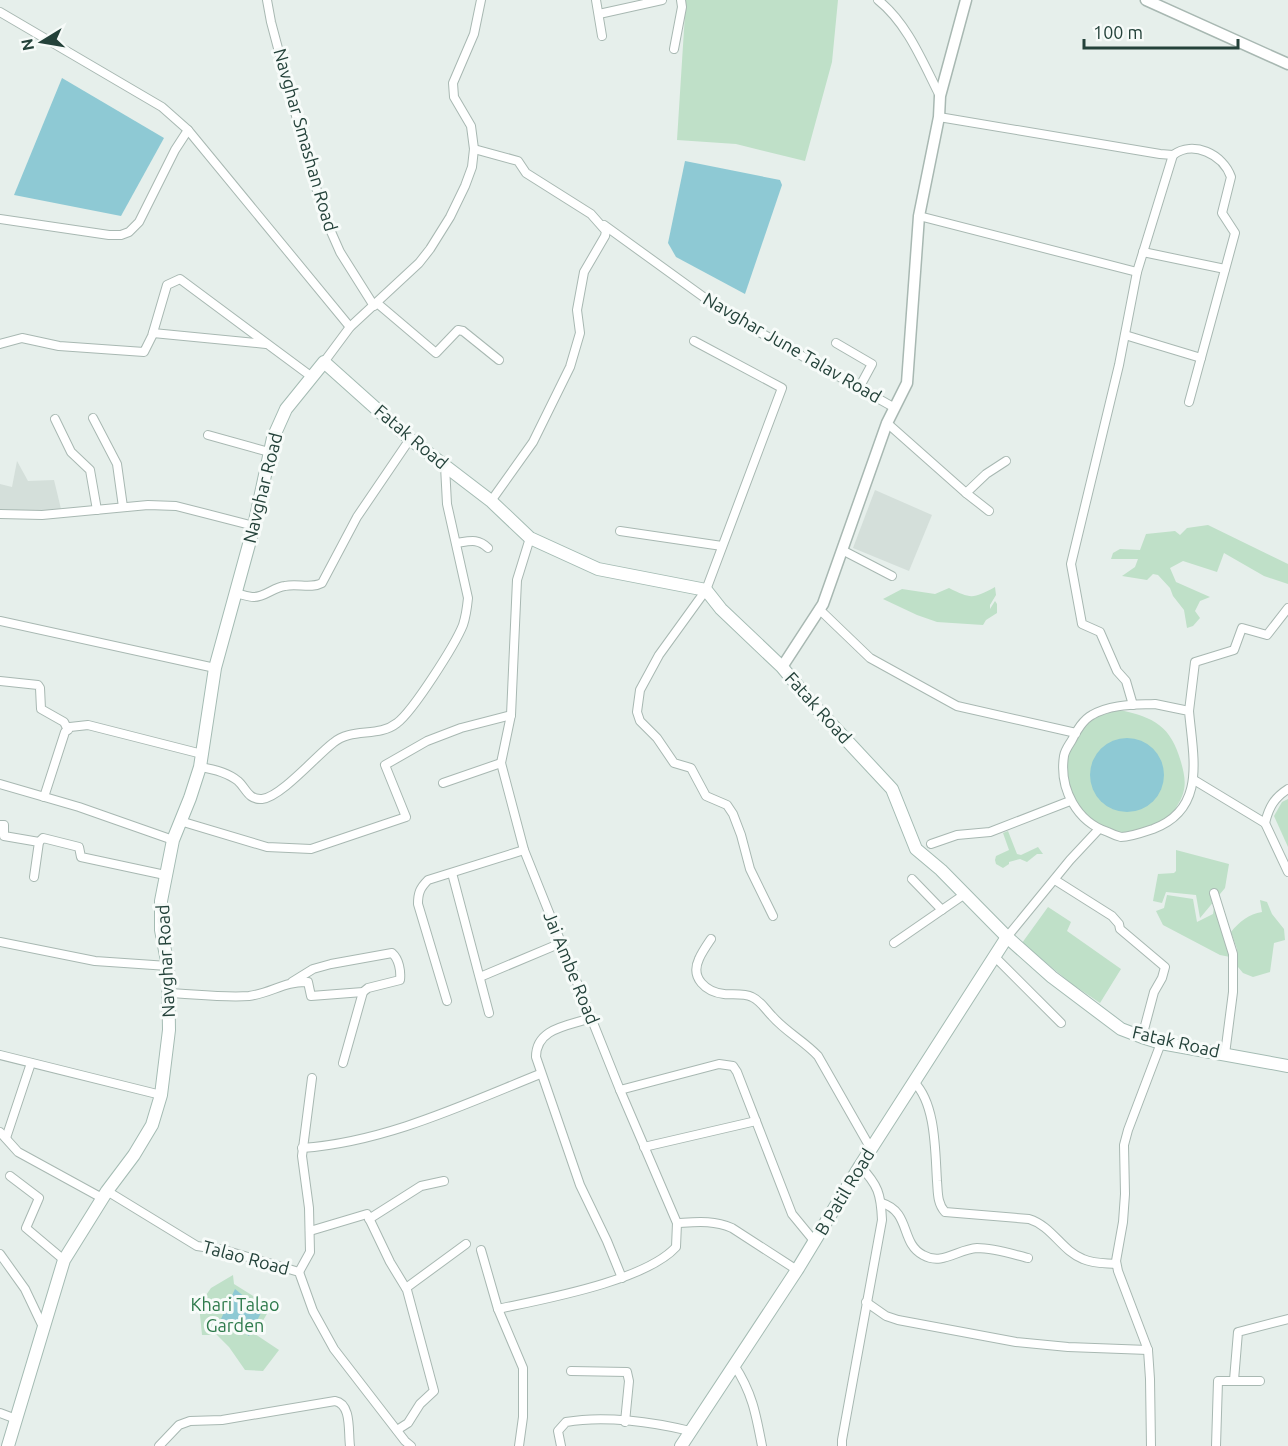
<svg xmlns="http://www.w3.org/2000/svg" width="1288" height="1446" viewBox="0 0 1288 1446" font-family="Ubuntu,sans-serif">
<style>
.built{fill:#d4dfda}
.green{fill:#bfe0c8}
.water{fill:#8ec9d4}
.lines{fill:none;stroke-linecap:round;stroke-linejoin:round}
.minor-casing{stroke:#a8b8b2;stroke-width:10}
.tertiary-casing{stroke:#a8b8b2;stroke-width:13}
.secondary-casing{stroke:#a4bbb3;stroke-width:14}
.minor{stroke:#fff;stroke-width:8}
.tertiary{stroke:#fff;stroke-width:10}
.secondary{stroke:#fff;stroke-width:12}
.labels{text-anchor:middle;stroke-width:6;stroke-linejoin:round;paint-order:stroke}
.street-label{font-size:18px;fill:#24423a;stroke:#f7fbf9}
.park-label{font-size:18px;fill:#2d7a4b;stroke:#f7fbf9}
</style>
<rect width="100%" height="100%" fill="#e6efeb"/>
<g class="built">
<path d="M 17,461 L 28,481 L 54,480 L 62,513 L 0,509 L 0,484 L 12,487 Z"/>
<path d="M 875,490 L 932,515 L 909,571 L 853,548 Z"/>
</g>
<g class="green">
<path d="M 681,0 L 838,0 L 832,62 L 805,161 L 736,144 L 677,140 L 685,14 Z"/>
<path d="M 1208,525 L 1288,564 L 1288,584 L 1264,576 L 1224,553 L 1217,572 L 1183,561 L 1170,568 L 1176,582 L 1210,597 L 1200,601 L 1195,611 L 1200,618 L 1193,626 L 1187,628 L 1184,610 L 1173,596 L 1170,588 L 1158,575 L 1153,574 L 1147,580 L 1122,576 L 1135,567 L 1138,559 L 1111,559 L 1113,553 L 1120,549 L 1140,550 L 1146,534 L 1175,531 L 1180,535 L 1187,528 Z"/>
<path d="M 995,587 L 996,595 L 990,605 L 990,609 L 995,601 L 997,604 L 997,613 L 986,620 L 983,625 L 937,622 L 917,615 L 883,599 L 902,589 L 935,594 L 949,588 C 971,599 973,599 995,587 Z"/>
<path d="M 1119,710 C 1154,717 1171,726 1181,762 C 1186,780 1187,790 1177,806 C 1172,816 1160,824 1149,828 C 1076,857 1032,746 1102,715 C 1107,713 1114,712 1119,710 Z"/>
<path d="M 1288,799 L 1288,847 L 1274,816 L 1282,802 Z"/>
<path d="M 1008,831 L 1017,854 L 1021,855 L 1038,847 L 1043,854 L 1037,854 L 1027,862 L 1020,859 L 1009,862 L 1009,864 L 1003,868 L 996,864 L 995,860 L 996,856 L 1009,850 L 1003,833 Z"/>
<path d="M 1176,850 L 1229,864 L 1225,888 L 1200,918 L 1196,895 L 1166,892 L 1162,903 L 1153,901 L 1158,874 L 1174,873 L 1176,871 Z"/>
<path d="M 1167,895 L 1193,899 L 1197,922 L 1213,914 L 1214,907 L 1230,957 L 1220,955 L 1163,925 L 1156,911 L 1164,908 Z"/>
<path d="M 1260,900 L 1267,902 L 1272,914 L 1284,929 L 1285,940 L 1274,943 L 1270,972 L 1253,977 L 1243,973 L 1238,967 L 1237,949 L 1231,932 C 1239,922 1249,914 1262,912 Z"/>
<path d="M 1048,907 L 1071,922 L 1067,931 L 1121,969 L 1100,1003 L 1072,984 L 1022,943 Z"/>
<path d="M 233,1275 L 234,1284 L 271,1307 L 255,1334 L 279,1350 L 263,1371 L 245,1370 L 229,1347 L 217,1335 L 202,1335 L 199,1305 L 211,1288 Z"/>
</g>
<g class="water">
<path d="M 62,78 L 164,138 L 121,216 L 14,195 Z"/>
<path d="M 685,161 L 780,180 L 782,185 L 745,294 L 676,257 L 668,243 Z"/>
<circle cx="1127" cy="775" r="37"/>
<path d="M 235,1289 L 262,1311 L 249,1336 L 221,1319 Z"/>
</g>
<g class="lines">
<defs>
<g id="minor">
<path d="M 267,0 L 271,22 L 304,146 L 325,218 L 340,252 L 374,306"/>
<path d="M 596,0 L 602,36"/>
<path d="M 878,0 C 908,24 923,63 940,96"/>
<path d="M 0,12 L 162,107 L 188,130 L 350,327"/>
<path d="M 599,14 L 662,0"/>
<path d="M 674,49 L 682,7 L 681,0"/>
<path d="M 939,117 L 1160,154 L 1173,155 C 1193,140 1223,154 1231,177 L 1222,213 L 1235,233 L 1189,402"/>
<path d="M 474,149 L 518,161 L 526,173 L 591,214 L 606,231 L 605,236 L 584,272 L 577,310 L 580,333 L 570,367 L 533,442 L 491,501"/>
<path d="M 919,216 L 1137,272"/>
<path d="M 0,219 L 109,235 L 121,235 L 129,232 L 139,222 L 175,150 L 188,130"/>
<path d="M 604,225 L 727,314 L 895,408"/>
<path d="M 1143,252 L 1225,269"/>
<path d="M 377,303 L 436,353 L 458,330 L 463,331 L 499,360"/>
<path d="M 153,333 L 266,344"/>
<path d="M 1125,335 L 1201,358"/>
<path d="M 694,341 L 782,388 L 706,590 L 659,655 L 640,690 L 637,712 L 640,721 L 657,738 L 674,763 L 691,768 L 706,796 L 727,805 L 733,814 L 741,835 L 750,869 L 773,916"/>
<path d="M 836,343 L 872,364 L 859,388"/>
<path d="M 0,344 L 22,338 L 59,346 L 144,352 L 152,336 L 167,285 L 180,279 L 312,377"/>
<path d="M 324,362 L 350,327 L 419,263 L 430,249 L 450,217 L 465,186 L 472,167 L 474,149 L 471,126 L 454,97 L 453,83 L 474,34 L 481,0"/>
<path d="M 93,418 L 117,464 L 123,507"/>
<path d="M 55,419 L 71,452 L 90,470 L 97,510"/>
<path d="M 887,423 L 966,493 L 986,474 L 1006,461"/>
<path d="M 208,435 L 269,452"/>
<path d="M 966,493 L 989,511"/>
<path d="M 0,514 L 42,515 L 148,505 L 176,506 L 254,526"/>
<path d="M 620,531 L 722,546"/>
<path d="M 530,538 L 517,580 L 511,715 L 501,763 L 524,850 L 620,1090 L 719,1064 L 733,1066 L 737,1072 L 792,1214 L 815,1242"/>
<path d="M 456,543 C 470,541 478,538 488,548"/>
<path d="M 842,550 L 892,576"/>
<path d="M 235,593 C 241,594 248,597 254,597 C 265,597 274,587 285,586 C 297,583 311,589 322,583 L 357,517 L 410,439"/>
<path d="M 819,609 L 870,658 L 957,706 L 1076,733"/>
<path d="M 0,621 L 215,668"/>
<path d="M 0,681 L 38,685 L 40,688 L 41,709 L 64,722 L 68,730"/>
<path d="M 1155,704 L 1189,711 C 1193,757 1207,809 1153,829 C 1144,832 1131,837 1121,837 C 1117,836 1112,834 1108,832 C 1077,822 1059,789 1064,756 C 1065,750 1069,745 1072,740 C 1076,731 1084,719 1092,715 C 1111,704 1133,705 1155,704 Z"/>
<path d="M 1133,705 L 1126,681 L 1117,671 L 1100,632 L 1082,624 L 1071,564 L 1119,365 L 1137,272 L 1173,155"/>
<path d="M 1189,711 L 1195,662 L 1234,650 L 1242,628 L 1267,635 L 1288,608"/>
<path d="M 200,767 C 213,769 227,772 238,781 C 246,788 248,800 262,799 C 281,797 317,755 333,743 C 352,727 378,738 397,723 C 413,711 455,645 463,625 C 466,616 467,608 468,598 L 447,504 L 445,466"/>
<path d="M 1194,780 L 1265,823 L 1288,872"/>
<path d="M 443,783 L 501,763"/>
<path d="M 0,784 L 79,807 L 173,840"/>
<path d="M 44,797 L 65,732 L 70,727 L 88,725 L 202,754"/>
<path d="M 180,821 L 267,847 L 311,849 L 406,817 L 385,765 L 427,741 L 461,728 L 511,715"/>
<path d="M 1265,823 C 1269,807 1274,798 1288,789"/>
<path d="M 0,825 L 4,825 L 4,836 L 39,842 L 34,877"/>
<path d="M 39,842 L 43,838 L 79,847 L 81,857 L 165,875"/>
<path d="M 931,844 L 957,835 L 990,832 L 1070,801"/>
<path d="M 452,873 L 489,1013"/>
<path d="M 912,879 L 942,910"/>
<path d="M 1055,880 L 1112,916 L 1119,924 L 1120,929 L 1165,967 L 1162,978 L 1154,992 L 1142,1037"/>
<path d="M 1214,893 L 1233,954 L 1233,992 L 1225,1054"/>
<path d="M 1007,937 L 1070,860 L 1099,829"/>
<path d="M 711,939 C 707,945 702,952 699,959 C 690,978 706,992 724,994 C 732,995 744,993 752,997 C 761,1001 765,1009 772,1016 C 786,1032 804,1041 818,1056 L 871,1149"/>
<path d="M 0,942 L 95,961 L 168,966"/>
<path d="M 894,943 L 965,894"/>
<path d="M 995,957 L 1061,1023"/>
<path d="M 480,977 L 561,943"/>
<path d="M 168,993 C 193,994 225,998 249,996 C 272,993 284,981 308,982 L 311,996 L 363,992 L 368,988 L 400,980 C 401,971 399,959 392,953 L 331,964 L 313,969 L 292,982"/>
<path d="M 447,1001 L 418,904 C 418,893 420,888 428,880 L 524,850"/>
<path d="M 591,1018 C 568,1026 536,1028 536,1057 L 580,1185 L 607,1241 L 622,1278"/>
<path d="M 0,1055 L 161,1095"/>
<path d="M 343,1063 L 363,992"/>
<path d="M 914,1082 C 936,1104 935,1151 937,1181 C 938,1192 937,1203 945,1212 L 1029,1219 C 1052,1226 1062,1251 1083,1259 C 1094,1264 1105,1263 1116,1264"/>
<path d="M 620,1090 L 677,1223"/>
<path d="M 0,1132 L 18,1152 L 102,1198"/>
<path d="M 6,1138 L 31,1063"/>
<path d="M 644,1147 L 756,1121"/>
<path d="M 302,1148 C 385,1142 463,1105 540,1074"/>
<path d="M 10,1176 L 39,1198 L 26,1228 L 64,1260"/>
<path d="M 107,1191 L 197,1246 L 224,1250 L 299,1272 L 313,1311 L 334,1349 L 405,1441 L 411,1446"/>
<path d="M 882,1203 C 911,1212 900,1243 923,1255 C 942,1266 958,1249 977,1248 C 994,1248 1012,1254 1028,1258"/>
<path d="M 369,1219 L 421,1186 L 444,1181"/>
<path d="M 310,1231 L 367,1214 L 390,1262 L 407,1290 L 434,1391 L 420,1404 L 408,1423 L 397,1430"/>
<path d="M 481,1250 L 498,1309 C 544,1299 645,1281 676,1247 L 677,1223 C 697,1222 713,1220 732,1228 L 797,1270"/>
<path d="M 0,1254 L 25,1289 L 44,1329"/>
<path d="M 299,1272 L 310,1252 L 309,1208 L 302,1156 L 312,1078"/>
<path d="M 406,1288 L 466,1244"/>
<path d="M 866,1302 L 886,1316 L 898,1320 L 1016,1342 L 1068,1347 L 1148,1350"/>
<path d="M 498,1309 L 523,1368 L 523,1417 L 519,1446"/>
<path d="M 734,1365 C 752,1392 756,1414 762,1446"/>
<path d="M 571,1371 L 627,1372 L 629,1381 L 625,1422"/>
<path d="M 1234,1380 L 1238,1332 L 1288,1319"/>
<path d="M 0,1413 L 16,1419"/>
<path d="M 159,1446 L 179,1425 L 190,1421 L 222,1420 L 335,1401 C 352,1404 348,1432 350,1446"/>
<path d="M 561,1446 L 558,1431 L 566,1422 C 604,1415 653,1422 690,1431"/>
<path d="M 842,1446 L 842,1440 L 882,1220 C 881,1194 878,1185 860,1166"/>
<path d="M 1151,1446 L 1150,1379 L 1148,1350 L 1118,1271 L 1116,1261 L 1123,1222 L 1125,1194 L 1124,1145 L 1128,1130 L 1161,1043"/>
<path d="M 1216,1446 L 1218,1381 L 1260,1381"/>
</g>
<g id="tertiary">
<path d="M 1146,0 L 1288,64"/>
<path d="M 782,667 L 823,604 L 887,423 L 907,383 L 919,216 L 939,117 L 940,96 L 966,0"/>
</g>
<g id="secondary">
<path d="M 8,1446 L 64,1260 L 107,1191 L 134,1155 L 152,1125 L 161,1095 L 169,1030 L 168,966 L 161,930 L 161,901 L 173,840 L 190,798 L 200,767 L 215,668 L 254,526 L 273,438 L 286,409 L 324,362 L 410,439 L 491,501 L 530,538 L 598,569 L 706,590 L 721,609 L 782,667 L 811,702 L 892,789 L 916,849 L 941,870 L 1007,937 L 1052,977 L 1121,1029 L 1142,1037 L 1161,1043 L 1288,1066"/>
<path d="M 681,1446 L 797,1270 L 860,1166 L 1007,937"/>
</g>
</defs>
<use href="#minor" class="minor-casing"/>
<use href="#tertiary" class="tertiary-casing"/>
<use href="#secondary" class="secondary-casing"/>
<use href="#minor" class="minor"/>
<use href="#tertiary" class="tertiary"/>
<use href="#secondary" class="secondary"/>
</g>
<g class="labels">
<g class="street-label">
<text transform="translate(305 140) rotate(74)" y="6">Navghar Smashan Road</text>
<text transform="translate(792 348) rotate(30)" y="6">Navghar June Talav Road</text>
<text transform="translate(411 437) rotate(40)" y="6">Fatak Road</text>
<text transform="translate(263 488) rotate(-76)" y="6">Navghar Road</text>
<text transform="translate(818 708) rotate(48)" y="6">Fatak Road</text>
<text transform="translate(166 961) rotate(-93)" y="6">Navghar Road</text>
<text transform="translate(571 968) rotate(68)" y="6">Jai Ambe Road</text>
<text transform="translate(1176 1042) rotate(13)" y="6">Fatak Road</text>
<text transform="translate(845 1192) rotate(-59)" y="6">B Patil Road</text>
<text transform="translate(246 1258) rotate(15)" y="6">Talao Road</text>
</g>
<g class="park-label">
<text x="235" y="1311">Khari Talao<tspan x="235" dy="21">Garden</tspan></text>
</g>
</g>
<g transform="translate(42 42) rotate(259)" stroke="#f7fbf9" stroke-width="4.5" paint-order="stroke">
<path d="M0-4.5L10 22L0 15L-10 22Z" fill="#24423a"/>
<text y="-9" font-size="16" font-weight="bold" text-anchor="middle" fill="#24423a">N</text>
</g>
<path d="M1084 39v9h154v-9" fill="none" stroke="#24423a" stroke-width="3"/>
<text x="1093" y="39" font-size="18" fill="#24423a" stroke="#f7fbf9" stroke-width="4.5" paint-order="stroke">100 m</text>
</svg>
